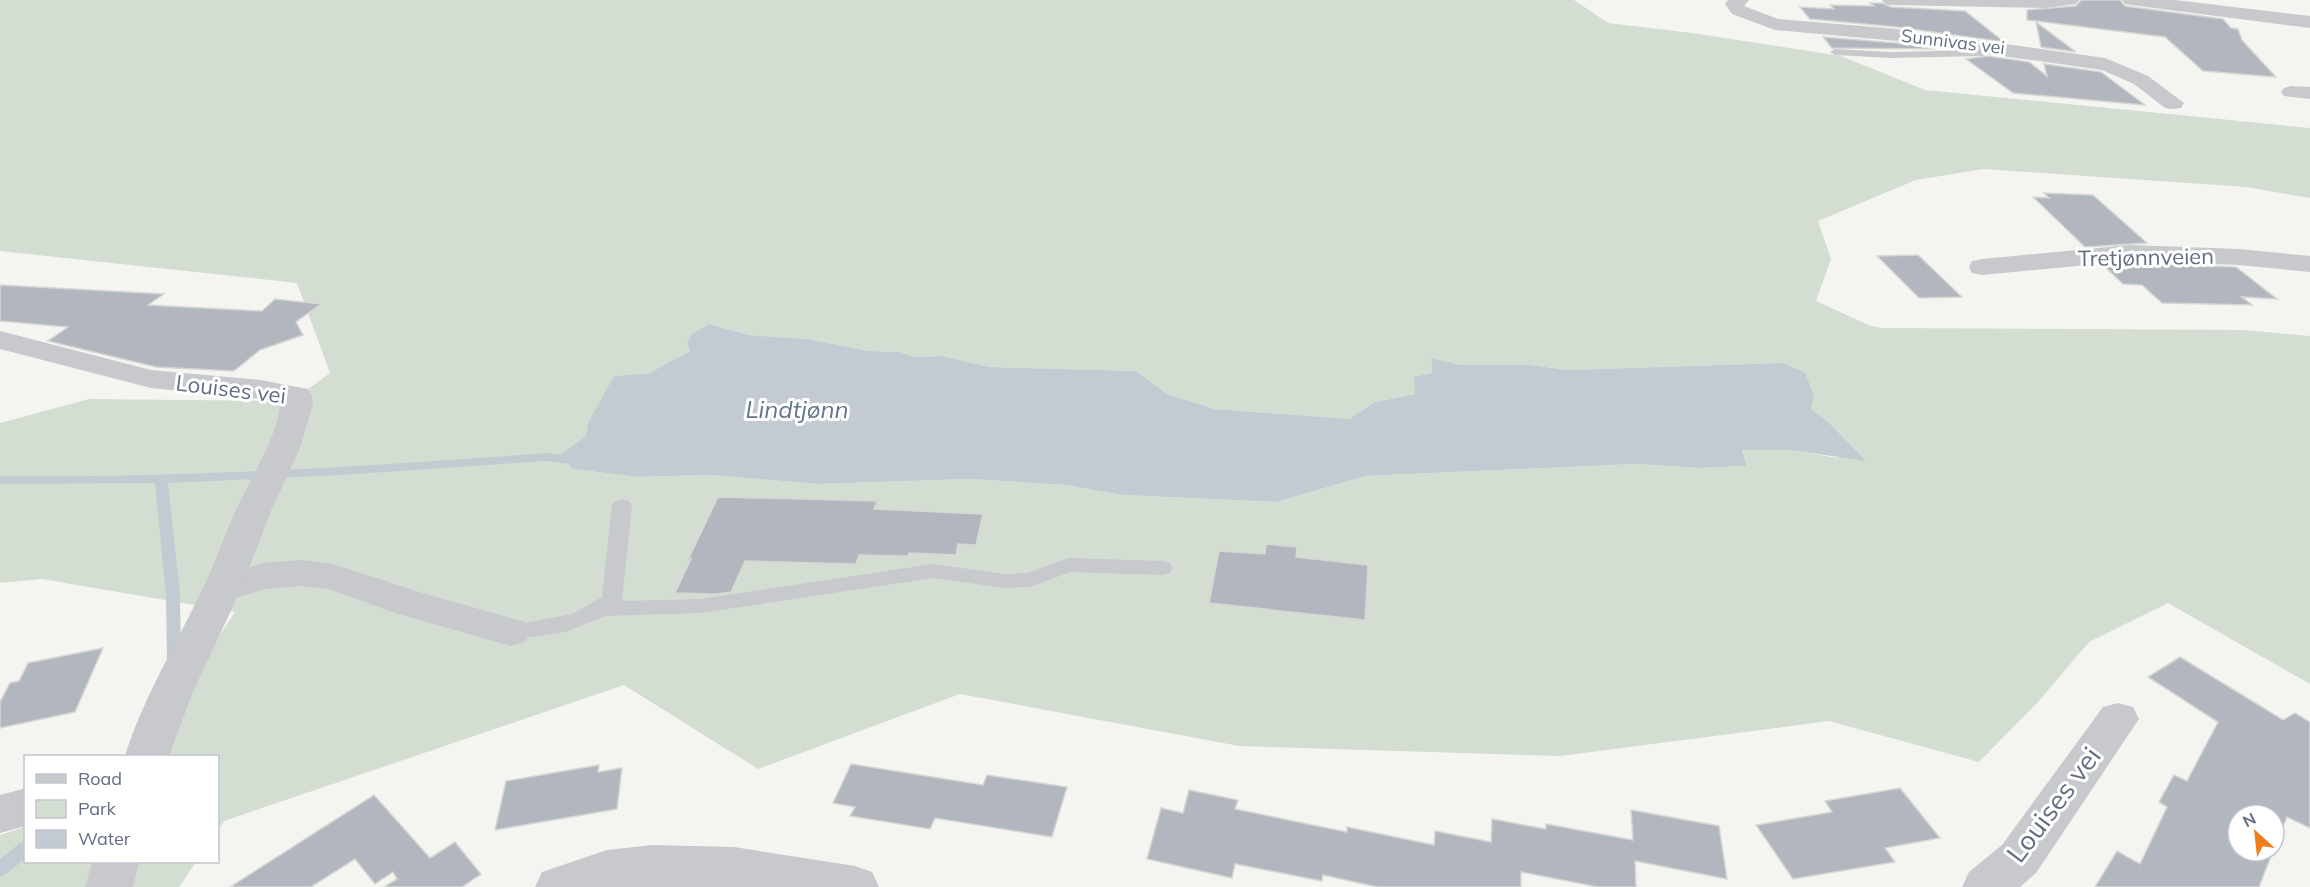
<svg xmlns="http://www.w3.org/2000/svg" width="2310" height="887" viewBox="0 0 2310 887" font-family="Mulish,sans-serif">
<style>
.green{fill:#d4ddd2;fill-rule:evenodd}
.water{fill:#c4cad1}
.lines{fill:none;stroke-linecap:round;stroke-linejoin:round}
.stream{fill:#c4cad1;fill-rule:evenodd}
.building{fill:#b2b6be;stroke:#d6d7d4;stroke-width:1.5}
.service{fill:#c7c9cd;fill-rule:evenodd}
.minor{fill:#c7c9cd;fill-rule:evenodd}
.tertiary{fill:#c7c9cd;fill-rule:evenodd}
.labels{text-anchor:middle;stroke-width:6;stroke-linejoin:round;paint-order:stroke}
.far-street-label{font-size:18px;fill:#636d84;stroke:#fff}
.street-label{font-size:22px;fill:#636d84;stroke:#fff}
.water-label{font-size:24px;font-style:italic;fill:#637588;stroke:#fff}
.near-street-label{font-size:27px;fill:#636d84;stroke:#fff}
</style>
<rect width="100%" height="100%" fill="#f4f5f1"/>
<g class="green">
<path d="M 0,0 L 1574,0 L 1608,23 L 1692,33 L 1841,56 L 1925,90 L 2310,128 L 2310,198 L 2246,187 L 1983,169 L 1916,180 L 1818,221 L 1831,259 L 1816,301 L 1871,326 L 1881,328 L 2243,330 L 2310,336 L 2310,684 L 2168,603 L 2089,642 L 2038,702 L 1979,762 L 1829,721 L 1560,756 L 1239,746 L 960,694 L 758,769 L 624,685 L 224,821 L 218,831 L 218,756 L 139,756 L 235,612 L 42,579 L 0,583 L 0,423 L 89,399 L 292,401 L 330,373 L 297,283 L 0,251 ZM 709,324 L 749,335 L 807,339 L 870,351 L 900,352 L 913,357 L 942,356 L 990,367 L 1136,371 L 1167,394 L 1215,409 L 1349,419 L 1375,402 L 1415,394 L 1432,373 L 1431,358 L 1462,365 L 1530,365 L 1568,370 L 1783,363 L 1810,409 L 1829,423 L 1838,458 L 1790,450 L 1742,450 L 1745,466 L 1699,468 L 1635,464 L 1366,476 L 1276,502 L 1123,495 L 1065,485 L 969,479 L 818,484 L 710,475 L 637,477 L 573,469 L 560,455 L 586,436 L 614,376 L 649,373 L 690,351 L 687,343 Z"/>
<path d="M 25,827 L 26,862 L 196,862 L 179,887 L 0,887 L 0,835 Z"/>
</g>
<path class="water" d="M 709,324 L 749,335 L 807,339 L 870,351 L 900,352 L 914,357 L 942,356 L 990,367 L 1136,371 L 1167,394 L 1215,409 L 1349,419 L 1375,402 L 1415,394 L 1414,377 L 1432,373 L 1431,358 L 1462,365 L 1530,365 L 1568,370 L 1783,363 L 1805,373 L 1814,396 L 1811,409 L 1829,423 L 1866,461 L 1790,450 L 1742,450 L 1746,466 L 1699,468 L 1635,464 L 1366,476 L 1276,502 L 1123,495 L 1065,485 L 969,479 L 818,484 L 710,475 L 637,477 L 573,469 L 560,455 L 586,436 L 588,423 L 614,376 L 649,373 L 690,351 L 687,343 L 692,334 Z"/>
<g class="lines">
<g class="stream">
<path d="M 545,453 L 580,457 L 586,461 L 580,465 L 545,461 L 341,475 L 168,483 L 180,595 L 181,660 L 179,664 L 174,665 L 169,664 L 167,660 L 166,595 L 155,483 L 0,484 L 0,476 C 182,478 363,467 545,453 Z"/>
<path d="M 26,841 L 26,858 L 6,874 L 0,877 L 0,859 L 20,843 Z"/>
</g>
</g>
<g class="building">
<path d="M 2081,0 L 2120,0 L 2125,6 L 2223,19 L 2231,28 L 2238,29 L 2242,40 L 2276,77 L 2203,71 L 2165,37 L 2027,20 L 2027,10 L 2076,6 Z"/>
<path d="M 1870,3 L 1882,3 L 1891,7 L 1965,11 L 2004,42 L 1897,27 L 1810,19 L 1800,7 L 1834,9 L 1830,5 L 1874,6 Z"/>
<path d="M 2036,22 L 2076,52 L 2041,47 Z"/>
<path d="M 1823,37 L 1897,43 L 1936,49 L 1832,48 Z"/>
<path d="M 1987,56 L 2029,62 L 2047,76 L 2044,64 L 2101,72 L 2145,105 L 2013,93 L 1966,59 Z"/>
<path d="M 2044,193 L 2093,195 L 2147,243 L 2085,247 L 2033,197 L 2049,198 Z"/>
<path d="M 1918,255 L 1962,297 L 1919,298 L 1877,256 Z"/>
<path d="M 2130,263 L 2236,267 L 2277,299 L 2242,297 L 2252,305 L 2162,303 L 2142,285 L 2123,284 L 2104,266 Z"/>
<path d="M 0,285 L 164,294 L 148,305 L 262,311 L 275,299 L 321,304 L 296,322 L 303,335 L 260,350 L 234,371 L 156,367 L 48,341 L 68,327 L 0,321 Z"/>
<path d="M 718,497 L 877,501 L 874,509 L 983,514 L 976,545 L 958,544 L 956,555 L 909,553 L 908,556 L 859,555 L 856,564 L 745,561 L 731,592 L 717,594 L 675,593 L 691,559 L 688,560 Z"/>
<path d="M 1266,544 L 1297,547 L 1296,557 L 1368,565 L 1365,620 L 1209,603 L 1219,551 L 1265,554 Z"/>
<path d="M 103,648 L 75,712 L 0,728 L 0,702 L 10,683 L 19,681 L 28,663 Z"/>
<path d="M 2180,657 L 2283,720 L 2295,713 L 2310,722 L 2310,828 L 2287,817 L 2274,849 L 2274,815 L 2238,815 L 2238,851 L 2273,851 L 2259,887 L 2095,887 L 2117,851 L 2140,864 L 2167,807 L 2159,802 L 2174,775 L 2187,781 L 2218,722 L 2148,677 Z"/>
<path d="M 851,764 L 983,785 L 987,775 L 1067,787 L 1052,837 L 935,818 L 930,829 L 850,816 L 855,807 L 833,803 Z"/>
<path d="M 599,765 L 598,772 L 622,768 L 617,809 L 495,830 L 506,781 Z"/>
<path d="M 1900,788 L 1940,838 L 1885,848 L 1895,862 L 1793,879 L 1756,825 L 1832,812 L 1825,801 Z"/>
<path d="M 1189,790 L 1238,800 L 1235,809 L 1347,832 L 1347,827 L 1434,845 L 1435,831 L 1491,842 L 1492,819 L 1546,829 L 1546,824 L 1633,840 L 1631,810 L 1719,826 L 1727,879 L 1635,861 L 1636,887 L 1598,887 L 1521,872 L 1521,887 L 1377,887 L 1323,875 L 1322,881 L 1235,864 L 1232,878 L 1147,859 L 1161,808 L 1183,813 Z"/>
<path d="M 374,795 L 430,858 L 455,842 L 481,874 L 462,887 L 384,887 L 397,879 L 393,872 L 375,884 L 355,859 L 311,887 L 230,887 Z"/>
</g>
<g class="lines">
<g class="service">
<path d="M 1982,43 L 1986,44 L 1990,51 L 1983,56 L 1890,58 L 1835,55 L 1830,52 L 1835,49 L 1890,52 L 1979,50 L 1977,46 Z"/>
<path d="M 622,499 L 629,501 L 632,505 L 622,601 L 700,599 L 933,564 L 1005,574 L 1028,573 L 1068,558 L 1163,561 L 1170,563 L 1173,568 L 1170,573 L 1163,575 L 1070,572 L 1030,587 L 1005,588 L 933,578 L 700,613 L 605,616 L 565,632 L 511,640 L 503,637 L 500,632 L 503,627 L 572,614 L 602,597 L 612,505 L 615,501 Z"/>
</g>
<g class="minor">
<path d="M 1728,0 L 1749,0 L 1744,6 L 1778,19 L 1897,29 L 2105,58 L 2148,76 L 2184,103 L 2181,108 L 2173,109 L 2165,108 L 2134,84 L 2102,70 L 1897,41 L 1775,30 L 1732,14 L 1725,4 Z"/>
<path d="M 1882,0 L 2079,0 L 2076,4 L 2045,8 L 1891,5 L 1885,4 Z"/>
<path d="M 2122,0 L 2175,0 L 2310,16 L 2310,28 L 2131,5 L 2125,4 Z"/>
<path d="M 2291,86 L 2310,87 L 2310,99 L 2284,96 L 2281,92 L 2284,88 Z"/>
<path d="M 2130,245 L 2239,249 L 2310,256 L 2310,272 L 2239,265 L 2130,261 L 1982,275 L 1972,273 L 1969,267 L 1972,261 L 1982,259 Z"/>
<path d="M 0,331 L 151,370 L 261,380 L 307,389 L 312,396 L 307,403 L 296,405 L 261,399 L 151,388 L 0,349 Z"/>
<path d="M 302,560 L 333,564 L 419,592 L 525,622 L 531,632 L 525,642 L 511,646 L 395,613 L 329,589 L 302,586 L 265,589 L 222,602 L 209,598 L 203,589 L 209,580 L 263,563 Z"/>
<path d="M 2118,703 L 2133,707 L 2139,719 L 2036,873 L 2020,887 L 1962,887 L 1969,872 L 2002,845 L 2103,707 Z"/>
<path d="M 26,788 L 26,826 L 0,833 L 0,795 Z"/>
<path d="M 652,845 L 734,847 L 855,866 L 872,872 L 879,887 L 535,887 L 542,872 L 607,850 Z"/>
</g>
<g class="tertiary">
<path d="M 296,387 L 307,389 L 312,396 L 313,404 L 300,448 L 271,511 L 241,589 L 192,694 L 169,756 L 125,756 C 143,698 176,645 202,590 C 215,564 224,536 236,510 C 249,482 284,426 280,396 L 285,389 Z"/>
<path d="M 92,862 L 139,862 L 133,887 L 85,887 Z"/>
</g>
</g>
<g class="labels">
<g class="far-street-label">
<text transform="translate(1953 42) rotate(7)" y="6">Sunnivas vei</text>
</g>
<g class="street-label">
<text transform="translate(2146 257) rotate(-1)" y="8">Tretjønnveien</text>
<text transform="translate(231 389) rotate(7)" y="8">Louises vei</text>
</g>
<g class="water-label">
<text x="797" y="418">Lindtjønn</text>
</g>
<g class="near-street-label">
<text transform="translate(2054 805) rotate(-53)" y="9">Louises vei</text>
</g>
</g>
<rect x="24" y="755" width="195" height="108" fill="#ffffff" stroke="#c1c5ce" stroke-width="1.5"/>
<rect x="36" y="774" width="30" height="9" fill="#c7c9cd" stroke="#c1c5ce" stroke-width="1.5"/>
<text x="78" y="785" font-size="18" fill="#636d84">Road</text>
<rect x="36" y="800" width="30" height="18" fill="#d4ddd2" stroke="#c1c5ce" stroke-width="1.5"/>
<text x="78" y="815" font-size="18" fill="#636d84">Park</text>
<rect x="36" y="830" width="30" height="18" fill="#c4cad1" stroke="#c1c5ce" stroke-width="1.5"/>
<text x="78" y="845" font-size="18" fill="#636d84">Water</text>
<g transform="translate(2256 833) rotate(333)"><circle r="28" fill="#ffffff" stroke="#c1c5ce" stroke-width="1.5"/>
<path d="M0-4.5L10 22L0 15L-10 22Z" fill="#ec7f1b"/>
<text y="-9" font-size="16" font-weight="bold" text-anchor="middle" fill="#636d84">N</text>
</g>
</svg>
